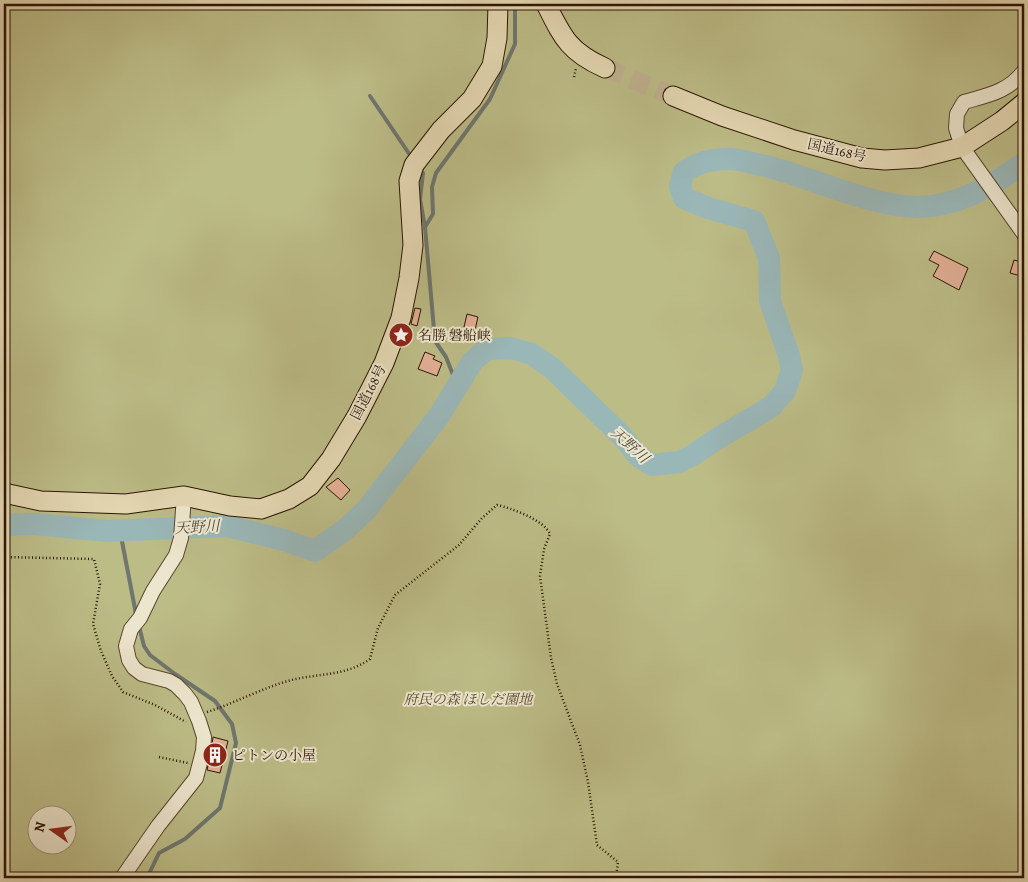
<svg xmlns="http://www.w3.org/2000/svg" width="1028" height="882" viewBox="0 0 1028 882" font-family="Alegreya,'Noto Serif JP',serif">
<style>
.green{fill:#bcbc87;stroke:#746844;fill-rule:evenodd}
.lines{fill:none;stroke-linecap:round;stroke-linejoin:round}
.stream{stroke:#6e766e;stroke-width:4}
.river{stroke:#9ab7b8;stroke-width:22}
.building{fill:#e3af96;stroke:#2b1500}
.highway-tunnel{stroke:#bfb18f;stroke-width:19;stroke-dasharray:19 9;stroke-linecap:butt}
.minor-casing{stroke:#59462d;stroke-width:16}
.highway-casing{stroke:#2b1500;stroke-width:21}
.path{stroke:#2b1500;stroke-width:2.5;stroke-dasharray:1 2.5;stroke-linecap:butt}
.minor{stroke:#ede6ce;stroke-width:14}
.highway{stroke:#e4d8b3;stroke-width:19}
.labels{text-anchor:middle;stroke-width:4;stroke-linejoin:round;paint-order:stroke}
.street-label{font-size:14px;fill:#2b1500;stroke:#ede6ce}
.poi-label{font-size:14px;fill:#2b1500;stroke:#ede6ce;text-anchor:start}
.park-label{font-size:14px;font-style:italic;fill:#564728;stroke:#ede6ce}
.water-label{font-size:15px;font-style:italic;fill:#524e40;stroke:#ede6ce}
</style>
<rect width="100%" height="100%" fill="#e4d8b3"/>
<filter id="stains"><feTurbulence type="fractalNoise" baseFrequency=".004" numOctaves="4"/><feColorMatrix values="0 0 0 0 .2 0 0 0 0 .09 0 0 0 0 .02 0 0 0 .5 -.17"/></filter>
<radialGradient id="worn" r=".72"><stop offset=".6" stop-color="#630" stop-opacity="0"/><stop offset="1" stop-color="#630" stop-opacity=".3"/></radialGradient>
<path class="green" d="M 4,4 L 1024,4 L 1024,878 L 4,878 ZM 38,814 L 68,814 L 68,844 L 38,844 Z"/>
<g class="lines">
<g class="stream">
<path d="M 370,96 L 412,158"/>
<path d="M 419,168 L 423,173 L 420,199 L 425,227 L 435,341 L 446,357 L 457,385"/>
<path d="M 1016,169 L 1024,176"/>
<path d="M 425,227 L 433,214 L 432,187 L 436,173 L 490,99 L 515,44 L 515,4"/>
<path d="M 120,531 L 136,614"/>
<path d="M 139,626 L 144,646 L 150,655 L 175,674 L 215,701 L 232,724 L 236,743 L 220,808 L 185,839 L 159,853 L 147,878"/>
</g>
<path class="river" d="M 4,525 L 34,524 L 107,531 L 227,526 L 284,540 L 315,551 L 347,528 L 367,509 L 439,416 L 472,362 L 487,349 L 511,348 L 532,354 L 552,368 L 622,436 L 638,456 L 652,465 L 679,462 L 693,455 L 715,440 L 771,407 L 785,391 L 792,370 L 789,356 L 770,301 L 769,258 L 754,221 L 708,208 L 684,198 L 680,187 L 683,173 C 695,163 713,159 729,159 C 741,159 754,164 766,166 C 813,178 870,206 917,207 C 957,207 992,186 1024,163"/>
</g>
<g class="building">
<path d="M 934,251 L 968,268 L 959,290 L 933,276 L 939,265 L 929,260 Z"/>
<path d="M 1014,260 L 1024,263 L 1024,277 L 1010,273 Z"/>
<path d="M 415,308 L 421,309 L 417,326 L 411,324 Z"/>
<path d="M 467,314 L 478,317 L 475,330 L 464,327 Z"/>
<path d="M 425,352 L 435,356 L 433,359 L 442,363 L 437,376 L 418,369 Z"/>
<path d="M 338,478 L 350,490 L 341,500 L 326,487 Z"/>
<path d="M 213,737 L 228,741 L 220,773 L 207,770 L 211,753 Z"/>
</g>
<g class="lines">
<path class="highway-tunnel" d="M 605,68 L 673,96"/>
<defs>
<g id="minor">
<path d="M 1024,71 C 1008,92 988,95 964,102 L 957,114 L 956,128 L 962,147 L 1024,234"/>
<path d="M 122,878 L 158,826 L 196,778 L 203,751 L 204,737 L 199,721 L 191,702 L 185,694 L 176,685 L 169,681 L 142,674 L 134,668 L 129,660 L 126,646 L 131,629 L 140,618 L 153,591 L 176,555 L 181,538 L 184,496"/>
</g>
<g id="highway">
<path d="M 546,4 C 563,38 569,52 605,68"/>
<path d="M 673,96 L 722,116 L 794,140 L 862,158 L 885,160 L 919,158 L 962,147 L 1002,121 L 1024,103"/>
<path d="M 4,493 L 41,501 L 126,504 L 184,496 L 230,506 L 261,509 L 289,499 L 310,486 L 331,459 L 357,416 L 384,363 L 401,318 L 409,278 L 413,245 L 409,181 L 414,165 L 441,130 L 472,99 L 492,66 L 497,38 L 498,4"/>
</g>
</defs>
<use href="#minor" class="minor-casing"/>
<use href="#highway" class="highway-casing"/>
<g class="path">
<path d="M 574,77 L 576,68"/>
<path d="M 4,557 L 94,559 L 100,584 L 93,624 L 101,651 L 112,676 L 123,692 L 155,705 L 186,722"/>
<path d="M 207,712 C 235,703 260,689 288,681 C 315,673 345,677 370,659 L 378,628 L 395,595 L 459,545 L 482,518 L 497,505 C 511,508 544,520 550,534 L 544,549 L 540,576 L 551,658 L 557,684 L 580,745 L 588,782 L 597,845 L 618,862 L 616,878"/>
<path d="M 159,757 L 188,763"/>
</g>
<use href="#minor" class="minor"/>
<use href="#highway" class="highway"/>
</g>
<defs>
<symbol id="sight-disc" viewBox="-11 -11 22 22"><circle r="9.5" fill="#8f2418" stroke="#ede6ce"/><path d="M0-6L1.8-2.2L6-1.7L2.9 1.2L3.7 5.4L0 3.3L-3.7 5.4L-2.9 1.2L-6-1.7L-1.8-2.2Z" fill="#fff"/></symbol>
<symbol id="building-disc" viewBox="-11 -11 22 22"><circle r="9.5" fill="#8f2418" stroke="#ede6ce"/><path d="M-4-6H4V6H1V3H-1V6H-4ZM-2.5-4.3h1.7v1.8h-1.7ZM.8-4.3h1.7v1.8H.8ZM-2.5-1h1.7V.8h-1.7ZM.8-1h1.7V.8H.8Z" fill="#fff"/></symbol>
</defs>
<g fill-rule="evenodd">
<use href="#sight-disc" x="387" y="321" width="28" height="28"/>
<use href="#building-disc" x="201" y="741" width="28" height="28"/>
</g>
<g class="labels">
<g class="street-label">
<text transform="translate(837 150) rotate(13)" y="5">国道168号</text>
<text transform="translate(368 392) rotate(-63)" y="5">国道168号</text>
</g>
<g class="poi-label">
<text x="418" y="340">名勝 磐船峡</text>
<text x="232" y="760">ピトンの小屋</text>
</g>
<g class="park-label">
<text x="468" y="704">府民の森 ほしだ園地</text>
</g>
<g class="water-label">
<text transform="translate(630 445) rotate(42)" y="5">天野川</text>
<text transform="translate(197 527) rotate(-3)" y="5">天野川</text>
</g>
</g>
<rect width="1028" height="882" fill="none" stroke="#e4d8b3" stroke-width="20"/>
<rect x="5" y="5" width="1018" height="872" fill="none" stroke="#2b1500" stroke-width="2.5"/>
<rect x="10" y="10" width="1008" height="862" fill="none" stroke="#2b1500"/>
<g transform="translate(52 830) rotate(284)"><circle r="24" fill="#ede6ce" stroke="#9f927c"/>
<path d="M0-4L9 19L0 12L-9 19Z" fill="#8f2418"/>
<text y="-8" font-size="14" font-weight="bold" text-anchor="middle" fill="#2b1500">N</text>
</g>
<rect width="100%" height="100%" filter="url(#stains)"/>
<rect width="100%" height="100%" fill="url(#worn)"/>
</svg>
